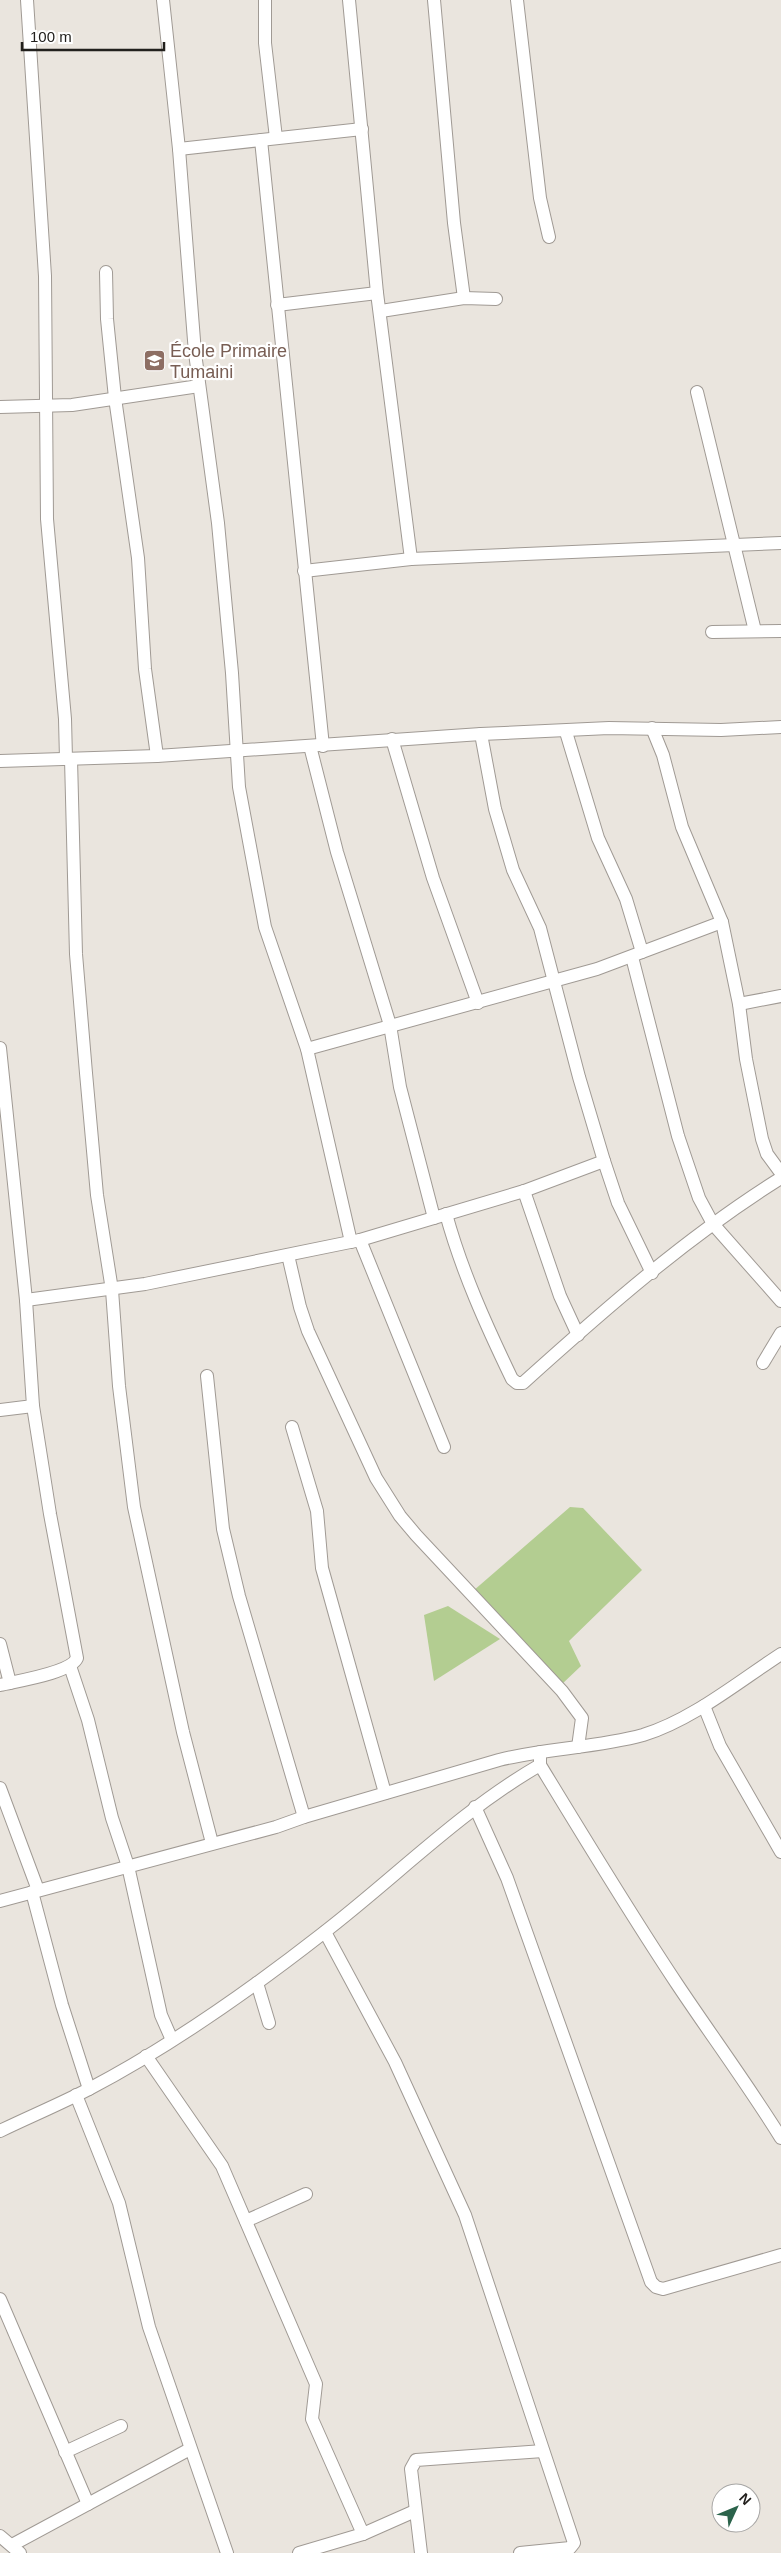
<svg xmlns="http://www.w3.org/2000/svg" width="781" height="2553" viewBox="0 0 781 2553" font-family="Helvetica,sans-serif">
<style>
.green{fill:#b3cd91}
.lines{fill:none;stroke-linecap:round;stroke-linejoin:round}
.minor-casing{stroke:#a09a94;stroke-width:14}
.minor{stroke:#fff;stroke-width:12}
.labels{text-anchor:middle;stroke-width:4.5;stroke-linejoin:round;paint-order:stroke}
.education-label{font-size:18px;fill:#785e54;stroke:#fff;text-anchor:start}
</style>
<rect width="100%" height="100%" fill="#eae5de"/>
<g class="green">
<path d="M 570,1507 L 583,1508 L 642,1570 L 569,1641 L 581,1666 L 561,1685 L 473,1591 Z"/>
<path d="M 448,1606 L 500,1639 L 434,1681 L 424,1615 Z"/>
</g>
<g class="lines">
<defs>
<g id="minor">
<path d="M 27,0 L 45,276 L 47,519 L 65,719 L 66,759"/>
<path d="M 163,0 L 179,149 L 195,353 L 218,523 L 232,673 L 239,787 L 265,927 L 307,1049 L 351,1242"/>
<path d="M 265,0 L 265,43 L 276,138"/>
<path d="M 349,0 L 377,293 L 411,559"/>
<path d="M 434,0 L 454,223 L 464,298"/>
<path d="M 517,0 L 540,198 L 549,237"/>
<path d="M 261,140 L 323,746"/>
<path d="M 179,149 L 362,129"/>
<path d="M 106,272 L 107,319 L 115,398 L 138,558 L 145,669 L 157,756"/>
<path d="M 277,305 L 377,293"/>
<path d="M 381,311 L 464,298 L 496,299"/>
<path d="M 697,392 L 755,631"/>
<path d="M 0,407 L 72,405 L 199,386"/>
<path d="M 304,571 L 411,559 L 781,543"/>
<path d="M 712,632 L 781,631"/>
<path d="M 652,728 L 663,755 L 682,827 L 722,922 L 739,1004 L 746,1059 L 762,1139 L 767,1154 L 781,1173"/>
<path d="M 566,732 L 598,838 L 626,899 L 642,952"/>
<path d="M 481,734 L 495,809 L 513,870 L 540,928 L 579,1077 L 604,1161 L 618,1203 L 652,1273"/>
<path d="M 392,739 L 433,878 L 478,1003"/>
<path d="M 310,746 L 337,852 L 390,1025 L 400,1087 L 434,1218"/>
<path d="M 71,759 L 76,954 L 86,1073 L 97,1195 L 112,1290 L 119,1386 L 134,1507 L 183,1732 L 212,1843"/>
<path d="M 0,761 L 157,756 L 481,734 L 609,728 L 721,730 L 781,727"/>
<path d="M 632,957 L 678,1136 L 699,1198 L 713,1224 L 781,1301"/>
<path d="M 739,1004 L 781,996"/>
<path d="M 0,1048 L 26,1300 L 33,1406 L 0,1410"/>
<path d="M 307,1049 L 597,969 L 722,922"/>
<path d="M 524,1191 L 560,1296 L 578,1335"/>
<path d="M 446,1214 C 462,1272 486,1325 512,1379 L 517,1383 L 523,1383 C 604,1310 688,1236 781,1178"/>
<path d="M 360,1240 L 444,1447"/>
<path d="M 288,1255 L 300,1307 L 308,1331 L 376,1478 L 400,1516 L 416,1535 L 562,1691 L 582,1718 L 578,1747"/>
<path d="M 26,1300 L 145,1284 L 360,1240 L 524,1191 L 604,1161"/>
<path d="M 763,1363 L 781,1333"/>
<path d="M 207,1376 L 223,1529 L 239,1596 L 304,1817"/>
<path d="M 292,1427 L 317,1511 L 322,1568 L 385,1793"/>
<path d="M 0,1644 L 10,1683"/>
<path d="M 70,1666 L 88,1720 L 112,1818 L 128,1866 L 161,2015 L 172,2040"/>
<path d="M 0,1685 C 16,1681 71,1673 77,1658 L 50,1514 L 33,1406"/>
<path d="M 704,1706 L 720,1746 L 781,1852"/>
<path d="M 540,1765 C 585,1839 629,1912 677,1984 C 711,2035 748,2085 781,2138"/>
<path d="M 0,1788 L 38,1890"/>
<path d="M 475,1807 L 507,1878 L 651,2282 L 656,2287 L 663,2289 L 781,2255"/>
<path d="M 32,1892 L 62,2005 L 89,2089"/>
<path d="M 0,1901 L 276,1827 L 304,1817 L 499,1760 C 546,1748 596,1748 643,1735 C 692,1720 738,1682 781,1654"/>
<path d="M 325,1932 L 395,2062 L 465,2215 L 574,2543 L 570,2548 L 520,2553"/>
<path d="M 257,1983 L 269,2023"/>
<path d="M 146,2056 L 222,2166 L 316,2384 L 312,2419 L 363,2534"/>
<path d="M 76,2095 L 119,2203 L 149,2327 L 227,2553"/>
<path d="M 0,2131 C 29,2117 60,2104 89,2089 C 171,2046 249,1991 322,1934 C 395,1878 460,1811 540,1765 L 540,1752"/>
<path d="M 246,2221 L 306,2194"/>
<path d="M 0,2299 L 88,2504"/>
<path d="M 65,2452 L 121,2426"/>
<path d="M 0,2536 L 20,2553"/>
<path d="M 12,2545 L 190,2449"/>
<path d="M 299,2553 L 363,2534 L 415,2511"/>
<path d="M 421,2553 L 411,2469 L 416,2460 L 543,2451"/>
</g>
</defs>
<use href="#minor" class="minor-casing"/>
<use href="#minor" class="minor"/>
</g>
<defs>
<symbol id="school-square" viewBox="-11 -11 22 22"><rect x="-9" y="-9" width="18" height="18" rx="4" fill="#8d6e63" stroke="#fff"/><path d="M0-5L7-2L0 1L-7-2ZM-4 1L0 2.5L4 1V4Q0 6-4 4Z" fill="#fff"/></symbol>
</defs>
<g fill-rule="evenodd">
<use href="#school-square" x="142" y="348" width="25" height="25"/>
</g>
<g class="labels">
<g class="education-label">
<text x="170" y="357">École Primaire<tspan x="170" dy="21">Tumaini</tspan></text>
</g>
</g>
<g transform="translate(736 2508) rotate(46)"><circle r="24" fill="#ffffff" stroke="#a7a6a5"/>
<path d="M0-4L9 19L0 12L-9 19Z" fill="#2b634b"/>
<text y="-8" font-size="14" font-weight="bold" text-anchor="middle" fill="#22201d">N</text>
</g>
<path d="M22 42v8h142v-8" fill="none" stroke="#22201d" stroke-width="2.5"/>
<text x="30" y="42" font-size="15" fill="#22201d" stroke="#ffffff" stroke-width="4" paint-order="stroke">100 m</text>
</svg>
